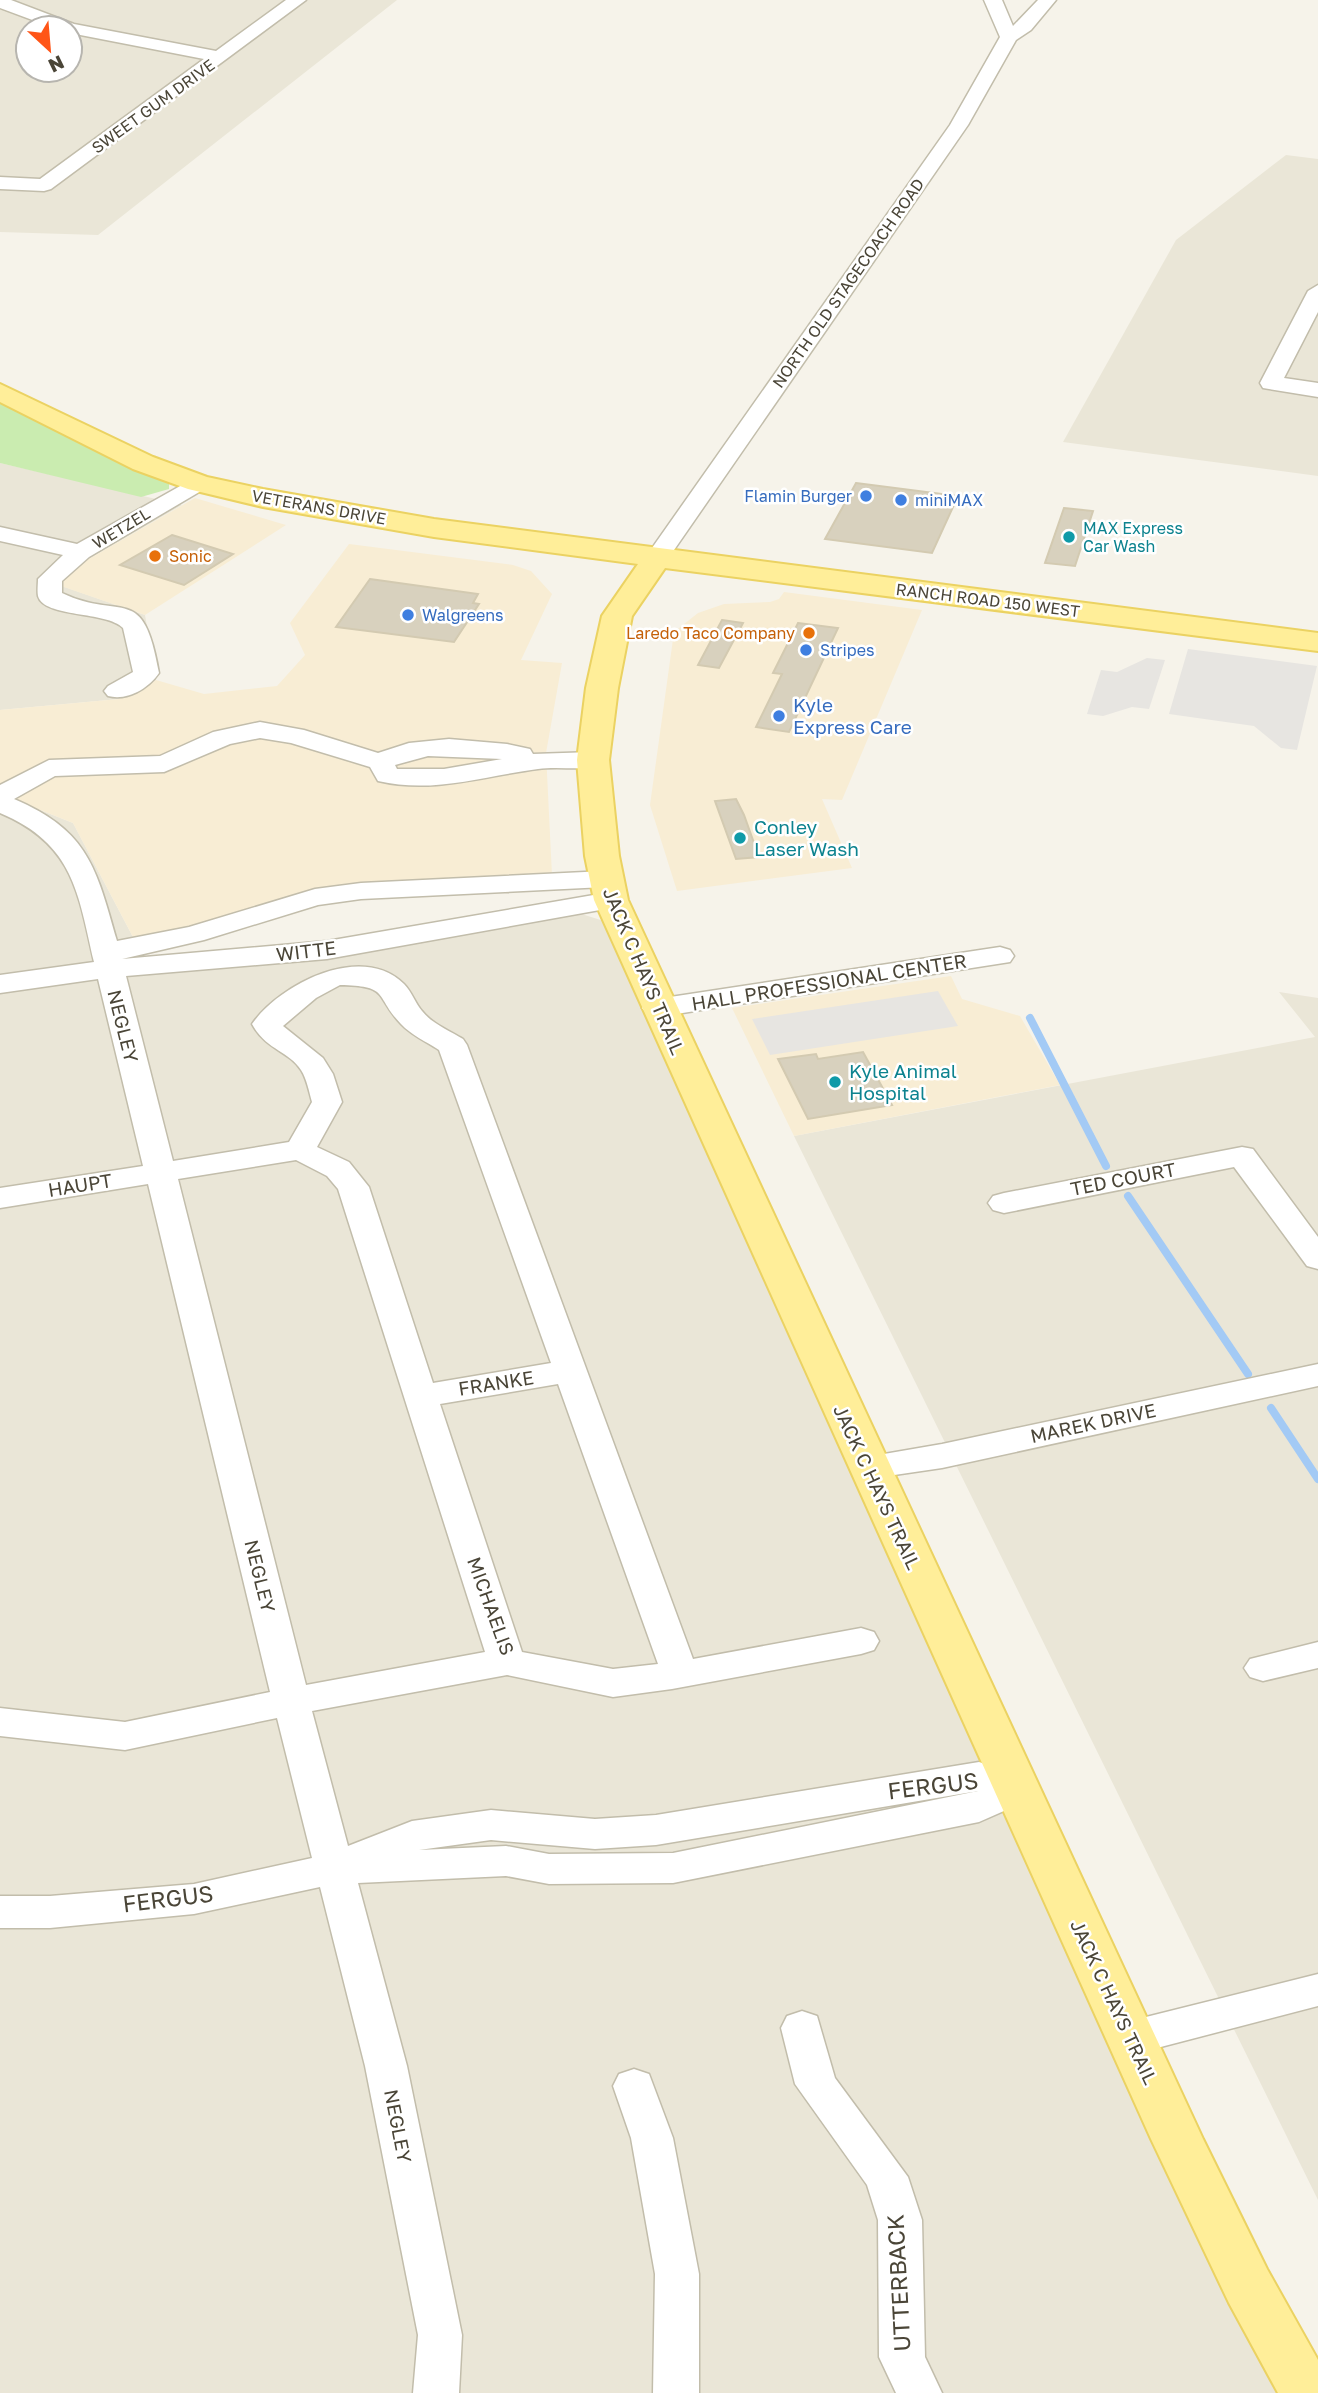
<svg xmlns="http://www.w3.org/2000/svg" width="1318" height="2393" viewBox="0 0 1318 2393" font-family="'Golos Text',sans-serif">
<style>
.residential{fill:#eae6d7;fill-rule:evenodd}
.commercial{fill:#f8edd4}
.green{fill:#caecb0}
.parking{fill:#e7e5e1}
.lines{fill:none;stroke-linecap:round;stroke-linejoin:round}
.stream{stroke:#a3caf5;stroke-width:8}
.building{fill:#d8d1be;stroke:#d3cab1;stroke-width:2}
.minor-casing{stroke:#c2bdab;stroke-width:3}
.major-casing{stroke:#ebd262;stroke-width:4}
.minor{fill:#fff;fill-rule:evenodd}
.major{fill:#fe9;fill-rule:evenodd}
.shop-dot{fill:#3f7fe0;stroke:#fff;stroke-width:2.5}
.culture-dot{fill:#0f9aa8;stroke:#fff;stroke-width:2.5}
.food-dot{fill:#e8710a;stroke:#fff;stroke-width:2.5}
.labels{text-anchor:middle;stroke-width:5;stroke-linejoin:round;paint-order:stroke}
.far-street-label{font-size:16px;fill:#4a4537;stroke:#fff}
.far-shop-label{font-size:16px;fill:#366cbe;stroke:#fff;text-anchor:start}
.far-culture-label{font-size:16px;fill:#0d838f;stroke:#fff;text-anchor:start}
.far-food-label{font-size:16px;fill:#c56008;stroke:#fff;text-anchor:start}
.shop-label{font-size:19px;fill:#366cbe;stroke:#fff;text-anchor:start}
.culture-label{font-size:19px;fill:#0d838f;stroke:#fff;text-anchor:start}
.street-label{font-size:19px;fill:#4a4537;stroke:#fff}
.near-street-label{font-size:23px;fill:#4a4537;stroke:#fff}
</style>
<rect width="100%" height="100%" fill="#f6f3ea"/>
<g class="residential">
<path d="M 0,0 L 397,0 L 98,235 L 0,232 ZM 28,28 L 70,28 L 70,70 L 28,70 Z"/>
<path d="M 1286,155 L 1318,159 L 1318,476 L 1063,442 L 1176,240 Z"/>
<path d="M 0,463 L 182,505 L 80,564 L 59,585 L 145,615 L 156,680 L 119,699 L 0,710 Z"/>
<path d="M 0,794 L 73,823 L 134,939 L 142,973 L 572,911 L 607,922 L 1307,2393 L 0,2393 Z"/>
<path d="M 1279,992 L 1318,998 L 1318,2200 L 794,1136 L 1315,1037 Z"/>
</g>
<g class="commercial">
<path d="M 195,498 L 286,525 L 145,615 L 58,585 L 80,564 Z"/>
<path d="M 349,544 L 513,565 L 531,571 L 552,594 L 521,660 L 562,663 L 546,753 L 552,875 L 365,885 L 181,931 L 134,939 L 73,823 L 0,794 L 0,710 L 119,699 L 156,680 L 204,694 L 277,686 L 305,655 L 290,623 Z"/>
<path d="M 784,592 L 922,610 L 842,800 L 822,799 L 852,868 L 677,891 L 650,805 L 674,632 L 698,613 L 724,604 L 770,602 L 779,599 Z"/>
<path d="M 951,976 L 962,999 L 1020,1016 L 1060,1085 L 794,1136 L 732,1008 Z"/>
</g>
<path class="green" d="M 0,402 L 124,465 L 169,481 L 169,489 L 141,497 L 0,463 Z"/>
<g class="parking">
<path d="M 1188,649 L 1317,666 L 1297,750 L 1281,748 L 1254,726 L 1169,714 Z"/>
<path d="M 1147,658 L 1165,660 L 1149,709 L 1132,707 L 1103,716 L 1087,714 L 1101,670 L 1117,672 Z"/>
<path d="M 938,991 L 958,1026 L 770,1055 L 752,1019 Z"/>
</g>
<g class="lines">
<g class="stream">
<path d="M 1030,1018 L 1106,1166"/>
<path d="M 1128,1196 L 1248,1374"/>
<path d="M 1271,1408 L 1318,1479"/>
</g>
</g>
<g class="building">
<path d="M 856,483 L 958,496 L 932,553 L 825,539 Z"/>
<path d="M 1064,508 L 1093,511 L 1075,566 L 1045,563 Z"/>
<path d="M 172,535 L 233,554 L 184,585 L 120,565 Z"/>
<path d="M 370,579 L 478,594 L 473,603 L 479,604 L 454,642 L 336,627 Z"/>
<path d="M 722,620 L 743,623 L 719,668 L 698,665 Z"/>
<path d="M 798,623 L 838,628 L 789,732 L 756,727 L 782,674 L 773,673 Z"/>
<path d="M 736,799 L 744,815 L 759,857 L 736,859 L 715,801 Z"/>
<path d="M 863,1052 L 892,1105 L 808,1119 L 778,1059 L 816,1054 L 818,1059 Z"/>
</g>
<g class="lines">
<defs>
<g id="minor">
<path d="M 0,0 L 11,0 L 74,24 L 216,51 L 286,0 L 306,0 L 51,189 L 44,191 L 0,189 L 0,177 L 40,179 L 204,59 L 70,33 L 70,28 L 54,28 L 0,8 Z"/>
<path d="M 984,0 L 1002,0 L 1013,26 L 1038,0 L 1056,0 L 1031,30 L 1016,40 L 968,125 L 665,563 L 649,563 L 645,558 L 950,125 L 1000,37 Z"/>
<path d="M 1318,285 L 1318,312 L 1284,378 L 1318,383 L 1318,397 L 1263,388 L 1260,383 L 1308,291 Z"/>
<path d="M 198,476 L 206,478 L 210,483 L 206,488 L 89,557 L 62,581 L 62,593 C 123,622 143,581 159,673 C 148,689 127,701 108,696 L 104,691 L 108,686 L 133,672 L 123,628 C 107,611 44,618 38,596 C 37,591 38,584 38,579 L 63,555 L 0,541 L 0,527 L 77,544 Z"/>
<path d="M 260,722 L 304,730 L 378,753 L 409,743 L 449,739 L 507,744 L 530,749 L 533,754 L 593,752 L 602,754 L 606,760 L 602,766 C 582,771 559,766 538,769 C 483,776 433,794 378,781 L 370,767 L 291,743 L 260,738 L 230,744 L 164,772 L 55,776 L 14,799 C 89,831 96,868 117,941 L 189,927 L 315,889 L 361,883 L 605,871 L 615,873 L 619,879 L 615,885 L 605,887 L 361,899 L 318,905 L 204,940 L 122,959 L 327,941 L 611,892 L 621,894 L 625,900 L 621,906 L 611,908 L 327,959 L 126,976 L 173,1161 L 289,1142 L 312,1102 C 309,1092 307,1079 301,1070 C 289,1051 266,1050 252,1024 C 280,984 362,942 404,984 C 412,992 415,1003 422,1011 C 431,1023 450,1031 463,1039 L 467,1045 L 693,1659 L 861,1628 L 874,1632 L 879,1641 L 874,1650 L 861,1654 L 672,1689 L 613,1697 L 507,1675 L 312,1711 L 348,1846 L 412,1821 L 491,1810 L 595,1819 L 656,1815 L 979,1762 L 1031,1779 L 1036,1789 L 1031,1799 L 979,1822 L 673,1883 L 549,1884 L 506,1876 L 358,1883 L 407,2066 L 462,2335 L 459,2393 L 413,2393 L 418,2335 L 365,2066 L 320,1887 L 194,1914 L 50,1928 L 0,1928 L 0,1896 L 50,1896 L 194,1884 L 312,1858 L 277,1718 L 125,1750 L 0,1736 L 0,1708 L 125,1722 L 270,1692 L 148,1184 L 0,1208 L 0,1188 L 143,1166 L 98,979 L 0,993 L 0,975 L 94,962 C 78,893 74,844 0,813 L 0,785 L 49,760 L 160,756 L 213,732 ZM 428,756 L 502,759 L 444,769 L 397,769 L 395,765 ZM 340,985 C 391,986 374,996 401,1024 C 411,1035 427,1042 439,1050 L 551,1363 L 433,1383 L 369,1187 L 349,1162 L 317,1147 L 342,1102 L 333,1074 L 323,1058 L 283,1026 L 316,998 ZM 296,1160 L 327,1176 L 338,1189 L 485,1652 L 306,1685 L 178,1179 ZM 558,1384 L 658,1664 L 613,1669 L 522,1652 L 440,1404 ZM 978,1791 L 673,1853 L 549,1854 L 506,1846 L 419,1850 L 491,1840 L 595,1849 L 656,1845 Z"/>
<path d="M 1000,947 L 1010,950 L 1014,956 L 1010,962 L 657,1017 L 647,1014 L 642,1008 L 647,1002 L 657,999 Z"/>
<path d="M 1242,1147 L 1253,1149 L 1318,1237 L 1318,1269 L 1307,1266 L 1234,1167 L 1004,1213 L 993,1210 L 988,1203 L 993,1196 L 1004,1193 Z"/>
<path d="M 1318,1364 L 1318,1386 L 942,1468 L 867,1479 L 855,1475 L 850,1467 L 855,1459 L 942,1444 Z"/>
<path d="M 1318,1642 L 1318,1668 L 1263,1681 L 1250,1677 L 1244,1668 L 1250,1659 Z"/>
<path d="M 1318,1974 L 1318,2006 L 1130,2055 L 1115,2050 L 1109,2038 L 1115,2026 L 1130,2021 Z"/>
<path d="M 802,2011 L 817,2016 L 835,2078 L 908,2177 L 922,2220 L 925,2357 L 942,2393 L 896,2393 L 879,2357 L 878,2220 L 867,2185 L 795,2084 L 781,2028 L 787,2016 Z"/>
<path d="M 634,2069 L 649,2074 L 673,2138 L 699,2274 L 699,2393 L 653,2393 L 655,2274 L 631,2138 L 613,2086 L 619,2074 Z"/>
</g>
<path id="major" d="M 0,384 L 153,457 L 207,477 L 263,489 L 434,519 L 1318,633 L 1318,651 L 665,568 L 632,616 L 618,688 L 609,760 L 619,856 L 628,900 L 1203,2139 L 1267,2269 L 1318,2360 L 1318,2393 L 1278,2393 L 1229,2303 L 1151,2139 L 594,900 L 585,856 L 577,760 L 586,688 L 602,616 L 638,564 L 434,537 L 263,507 L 188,489 L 133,469 L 0,402 Z"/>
</defs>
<use href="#minor" class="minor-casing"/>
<use href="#major" class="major-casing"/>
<use href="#minor" class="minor"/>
<use href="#major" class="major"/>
</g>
<g class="shop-dot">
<circle cx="866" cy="496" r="7"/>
<circle cx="901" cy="500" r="7"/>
<circle cx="408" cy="615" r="7"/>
<circle cx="806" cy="650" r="7"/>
<circle cx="779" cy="716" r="7"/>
</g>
<g class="culture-dot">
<circle cx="1069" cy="537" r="7"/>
<circle cx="740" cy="838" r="7"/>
<circle cx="835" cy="1082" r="7"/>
</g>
<g class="food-dot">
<circle cx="155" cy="556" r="7"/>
<circle cx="809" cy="633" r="7"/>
</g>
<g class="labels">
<g class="far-street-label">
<text transform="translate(153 106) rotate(-36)" y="6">SWEET GUM DRIVE</text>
<text transform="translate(848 283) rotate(-55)" y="6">NORTH OLD STAGECOACH ROAD</text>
<text transform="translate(319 507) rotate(10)" y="6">VETERANS DRIVE</text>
<text transform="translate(121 528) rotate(-31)" y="6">WETZEL</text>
<text transform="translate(988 600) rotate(7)" y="6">RANCH ROAD 150 WEST</text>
</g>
<g class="far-shop-label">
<text x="852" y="502" text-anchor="end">Flamin Burger</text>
<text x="915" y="506">miniMAX</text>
<text x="422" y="621">Walgreens</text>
<text x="820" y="656">Stripes</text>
</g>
<g class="far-culture-label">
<text x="1083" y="534">MAX Express<tspan x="1083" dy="18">Car Wash</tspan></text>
</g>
<g class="far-food-label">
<text x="169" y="562">Sonic</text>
<text x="795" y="639" text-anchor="end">Laredo Taco Company</text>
</g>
<g class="shop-label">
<text x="793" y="712">Kyle<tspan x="793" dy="22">Express Care</tspan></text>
</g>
<g class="culture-label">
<text x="754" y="834">Conley<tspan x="754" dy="22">Laser Wash</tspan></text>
<text x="849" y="1078">Kyle Animal<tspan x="849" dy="22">Hospital</tspan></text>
</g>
<g class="street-label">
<text transform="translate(306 951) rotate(-7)" y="7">WITTE</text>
<text transform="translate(644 971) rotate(67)" y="7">JACK C HAYS TRAIL</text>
<text transform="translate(829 982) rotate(-9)" y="7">HALL PROFESSIONAL CENTER</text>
<text transform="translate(123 1026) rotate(76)" y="7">NEGLEY</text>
<text transform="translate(1123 1179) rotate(-11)" y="7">TED COURT</text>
<text transform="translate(80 1185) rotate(-9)" y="7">HAUPT</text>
<text transform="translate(496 1383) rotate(-9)" y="7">FRANKE</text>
<text transform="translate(1093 1423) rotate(-12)" y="7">MAREK DRIVE</text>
<text transform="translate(877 1487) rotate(65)" y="7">JACK C HAYS TRAIL</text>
<text transform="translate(260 1576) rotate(76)" y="7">NEGLEY</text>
<text transform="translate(491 1606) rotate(70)" y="7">MICHAELIS</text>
<text transform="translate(1114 2002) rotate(65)" y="7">JACK C HAYS TRAIL</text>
<text transform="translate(398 2126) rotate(79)" y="7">NEGLEY</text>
</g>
<g class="near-street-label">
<text transform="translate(933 1786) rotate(-7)" y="8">FERGUS</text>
<text transform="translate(168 1899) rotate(-7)" y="8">FERGUS</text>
<text transform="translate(899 2283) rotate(-93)" y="8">UTTERBACK</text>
</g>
</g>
<g transform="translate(49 49) rotate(154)"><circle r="33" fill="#ffffff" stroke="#b7b5af" stroke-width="2"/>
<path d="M0-5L12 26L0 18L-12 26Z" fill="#ff5517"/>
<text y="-10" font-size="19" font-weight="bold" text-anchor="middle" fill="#4a4537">N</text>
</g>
</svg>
